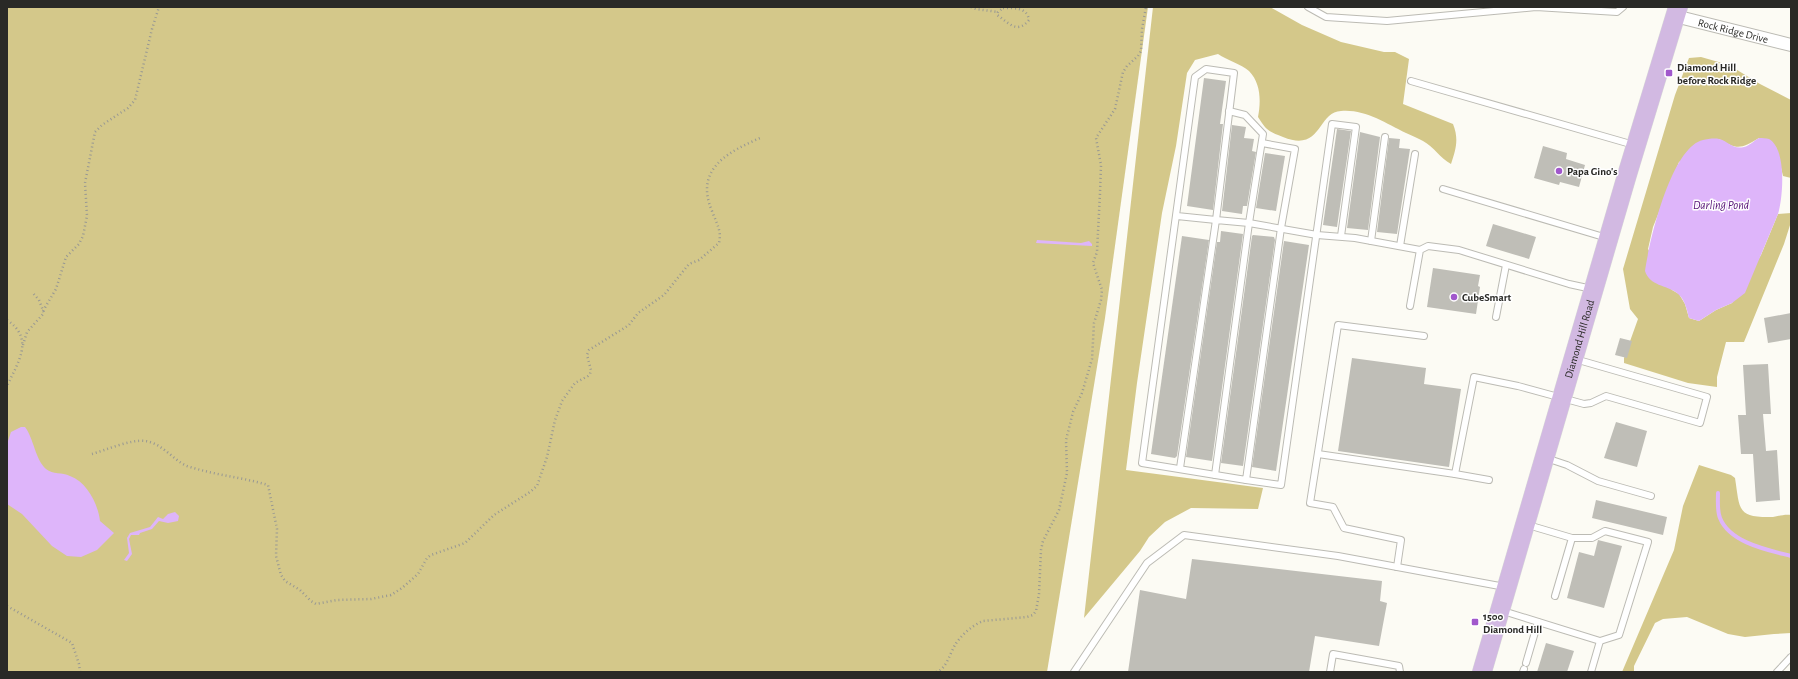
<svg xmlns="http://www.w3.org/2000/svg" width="1798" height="679" viewBox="0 0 1798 679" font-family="'Alegreya Sans',sans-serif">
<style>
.green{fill:#d4c88a}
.water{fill:#deb5fa}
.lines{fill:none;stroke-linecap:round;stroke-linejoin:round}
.stream{stroke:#deb5fa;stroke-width:4}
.building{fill:#bfbeb7}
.service-casing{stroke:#bcbbb4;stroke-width:8}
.minor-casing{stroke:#bcbbb4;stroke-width:14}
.primary-casing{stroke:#d8d8d8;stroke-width:20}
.path{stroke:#989893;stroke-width:2.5;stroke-dasharray:1 3;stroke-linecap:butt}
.service{stroke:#fff;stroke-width:6}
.minor{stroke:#fff;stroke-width:12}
.primary{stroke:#d2b9e2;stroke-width:19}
.poi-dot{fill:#a158cc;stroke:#fff;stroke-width:1.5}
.labels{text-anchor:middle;stroke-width:3;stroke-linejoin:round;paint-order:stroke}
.street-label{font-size:11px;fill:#292926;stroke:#fff}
.poi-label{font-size:11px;font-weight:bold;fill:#292926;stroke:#fff;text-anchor:start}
.water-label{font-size:12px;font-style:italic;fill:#551176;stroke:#fff}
</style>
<rect width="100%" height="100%" fill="#fcfbf4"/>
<g class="green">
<path d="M 7,7 L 1148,7 L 1105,318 L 1047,672 L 7,672 Z"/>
<path d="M 1153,7 L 1270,7 L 1302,25 L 1341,42 L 1384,52 L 1395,52 L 1409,59 L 1403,104 L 1453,124 C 1459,139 1456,149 1451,164 C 1440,158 1434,147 1423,141 C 1418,138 1412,136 1406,133 C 1385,123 1365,109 1341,111 C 1317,112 1322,153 1283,137 C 1268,131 1267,131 1258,117 C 1261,102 1261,83 1249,71 C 1241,64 1227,60 1218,54 L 1195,60 L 1187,73 L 1176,146 L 1162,213 L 1137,383 L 1126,470 L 1263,488 L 1258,509 L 1191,508 L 1165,522 L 1149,537 L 1140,551 L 1084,618 Z"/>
<path d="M 1701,57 L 1729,65 L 1760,84 L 1791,100 L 1791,178 L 1783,176 L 1776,147 L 1759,138 C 1741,149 1737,150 1719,139 L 1679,162 L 1653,227 L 1648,249 L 1672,290 L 1679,294 L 1685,304 L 1689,318 L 1699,321 L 1716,310 L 1732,303 L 1761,255 L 1778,214 L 1791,213 L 1791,222 L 1784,244 L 1744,342 L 1726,342 L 1717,377 L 1717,387 L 1688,383 L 1624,363 L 1624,358 L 1638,319 L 1630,309 L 1623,269 L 1675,95 L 1689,58 Z"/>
<path d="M 1699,465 L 1731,475 L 1735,478 C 1740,509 1736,518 1773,517 C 1779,516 1785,514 1791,515 L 1791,633 L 1774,634 L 1745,637 L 1728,634 L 1687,617 L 1663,619 L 1655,623 L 1634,666 L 1634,672 L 1622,672 L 1674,550 L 1683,506 Z"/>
</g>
<g class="water">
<path d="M 1759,138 C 1762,138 1766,138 1769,139 C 1787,149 1783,198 1778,214 L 1745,293 L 1732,303 L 1716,310 L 1699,321 L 1689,318 C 1687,310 1685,299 1677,293 C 1666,285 1650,286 1645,271 C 1649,242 1671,147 1703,140 C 1707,139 1715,138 1719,139 C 1728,141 1733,150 1744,147 C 1749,146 1755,140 1759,138 Z"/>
<path d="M 1037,240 L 1081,243 L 1089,241 L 1092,244 L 1092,246 L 1036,243 Z"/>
<path d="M 21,427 L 25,427 C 34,439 35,459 46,469 C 53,475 62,472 70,476 C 87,482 98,504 100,521 L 114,533 L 97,550 L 81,557 L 67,556 L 52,546 L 22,514 L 7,504 L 7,444 L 11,432 Z"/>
<path d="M 175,512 L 179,516 L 178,521 L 168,523 L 159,521 L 152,529 L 140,533 L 139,535 L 131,535 L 129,539 L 132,554 L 127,561 L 124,560 L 129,553 L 127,538 L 130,533 L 150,527 L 158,517 L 163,519 L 168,514 Z"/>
</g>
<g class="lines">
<path class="stream" d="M 1718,493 C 1718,500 1717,511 1720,518 C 1730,543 1768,550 1791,556"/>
</g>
<g class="building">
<path d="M 1204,78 L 1226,81 L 1220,124 L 1223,124 L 1213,210 L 1187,206 Z"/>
<path d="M 1232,125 L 1246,127 L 1244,138 L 1254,139 L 1252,151 L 1256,152 L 1247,206 L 1243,206 L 1242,214 L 1222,211 Z"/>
<path d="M 1337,129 L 1351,131 L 1337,227 L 1323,225 Z"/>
<path d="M 1360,132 L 1380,137 L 1368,230 L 1347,228 Z"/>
<path d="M 1389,138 L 1400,139 L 1399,148 L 1410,149 L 1397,234 L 1377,232 Z"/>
<path d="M 1543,146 L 1567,153 L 1566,159 L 1585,165 L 1579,187 L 1560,182 L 1559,185 L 1534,178 Z"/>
<path d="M 1265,153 L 1285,156 L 1276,211 L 1256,208 Z"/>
<path d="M 1493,224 L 1536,237 L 1529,259 L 1486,246 Z"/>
<path d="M 1221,231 L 1243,234 L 1212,461 L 1186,457 L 1217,242 L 1220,242 Z"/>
<path d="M 1253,235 L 1274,237 L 1275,240 L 1243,466 L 1221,463 L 1252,236 Z"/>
<path d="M 1182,236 L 1209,240 L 1177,456 L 1175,458 L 1151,454 Z"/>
<path d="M 1284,241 L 1309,245 L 1276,471 L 1252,467 Z"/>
<path d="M 1433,268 L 1480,275 L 1478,286 L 1480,287 L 1476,314 L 1427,307 Z"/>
<path d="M 1791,313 L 1791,339 L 1768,343 L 1764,318 Z"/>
<path d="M 1620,338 L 1632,341 L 1627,358 L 1615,355 Z"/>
<path d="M 1352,358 L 1426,368 L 1424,384 L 1461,389 L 1449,467 L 1338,451 Z"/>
<path d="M 1768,364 L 1771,414 L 1763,414 L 1766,451 L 1777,450 L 1780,500 L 1756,502 L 1753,454 L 1741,454 L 1738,415 L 1746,415 L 1743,365 Z"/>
<path d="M 1616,422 L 1647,431 L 1637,467 L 1604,458 Z"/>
<path d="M 1596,500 L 1667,517 L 1663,535 L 1592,518 Z"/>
<path d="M 1598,540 L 1622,546 L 1604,608 L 1567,598 L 1579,552 L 1594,556 Z"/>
<path d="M 1192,559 L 1382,581 L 1380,601 L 1387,603 L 1379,646 L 1315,636 L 1309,672 L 1128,672 L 1140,590 L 1186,599 Z"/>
<path d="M 1546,643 L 1574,651 L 1567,672 L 1537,672 Z"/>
</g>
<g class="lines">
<defs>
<g id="service">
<path d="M 1308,7 L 1326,17 L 1387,21 L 1536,7 L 1617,12 L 1623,7"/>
<path d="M 1411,81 L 1634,145"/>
<path d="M 1443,189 L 1607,238"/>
<path d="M 1177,216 L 1216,220 L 1234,73 L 1206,69 L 1195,77 L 1142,463 L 1246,480 L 1281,228 L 1295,149 L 1262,143"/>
<path d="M 1371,241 L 1385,137"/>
<path d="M 1400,246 L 1415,154"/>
<path d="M 1410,306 L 1420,250 L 1428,246 L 1459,250 L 1569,284 L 1592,289"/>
<path d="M 1496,317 L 1506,265"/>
<path d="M 1318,454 L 1455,474 L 1474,377 L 1518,386 L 1584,404 L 1591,403 L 1606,396 L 1700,423 L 1707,397 L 1575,359"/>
<path d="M 1546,458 L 1567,465 L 1598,481 L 1651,496"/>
<path d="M 1180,468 L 1216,220 L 1249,223 L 1317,235 L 1355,238 L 1420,250"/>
<path d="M 1455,474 L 1489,480"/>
<path d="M 1215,475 L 1249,223 L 1263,134 L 1245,115 L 1229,111"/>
<path d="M 1246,480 L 1281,485 L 1332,124 L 1356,127 L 1341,236"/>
<path d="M 1528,525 L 1572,538 L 1555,596"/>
<path d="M 1572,538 L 1592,538 L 1605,531 L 1648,542 L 1619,635 L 1600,641"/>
<path d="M 1397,567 L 1401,540 L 1344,528 L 1333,507 L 1310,503 L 1338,325 L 1424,336"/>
<path d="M 1503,611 L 1600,641 L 1591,672"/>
<path d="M 1526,663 L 1538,622"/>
<path d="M 1074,672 L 1147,563 L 1184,535 L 1338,556 L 1505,587"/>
<path d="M 1330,672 L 1333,654 L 1399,666 L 1400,672"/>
<path d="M 1523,672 L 1524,669"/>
<path d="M 1777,672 L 1791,657"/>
</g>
<g id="minor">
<path id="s1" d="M 1675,16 L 1791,45"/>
</g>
<g id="primary">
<path id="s2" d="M 1482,672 L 1627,175 L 1678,7"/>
</g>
</defs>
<use href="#service" class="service-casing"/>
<use href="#minor" class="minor-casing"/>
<use href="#primary" class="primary-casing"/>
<g class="path">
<path d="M 971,7 L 976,9 L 998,12"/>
<path d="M 1003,8 C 1014,8 1027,7 1029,20 C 1017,35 1008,22 997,15 L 998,12 Z"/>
<path d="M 43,311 L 56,289 L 66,257 L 79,244 L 83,236 L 87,216 L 85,183 L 95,132 L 102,125 L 128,108 L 135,100 L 152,29 L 159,7"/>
<path d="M 7,320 C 35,339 18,362 7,386"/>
<path d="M 23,345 L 27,332 L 44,313 L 39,300 L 32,292"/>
<path d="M 92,454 C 106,450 131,439 145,441 C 162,443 173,460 187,466 C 214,475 241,477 268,485 L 277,529 L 276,556 L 281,575 L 285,581 L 300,590 L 311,601 L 316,604 L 337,600 L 371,599 L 391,595 L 402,588 L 418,574 L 427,558 L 431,555 L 465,543 L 494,515 L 530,492 L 537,486 L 547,457 L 555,420 L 562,401 L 575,383 L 588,376 L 590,374 L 591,370 L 587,355 L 589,350 L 629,325 L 638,313 L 664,295 L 689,264 L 699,260 L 719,243 C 722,231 716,222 712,211 C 694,169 728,152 760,138"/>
<path d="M 7,606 L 72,643 L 79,664 L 80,672"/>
<path d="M 936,672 C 946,670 950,653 955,645 C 961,635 973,625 983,621 L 1027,617 L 1033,615 L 1036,611 L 1039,594 L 1041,550 L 1043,541 L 1059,510 L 1067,473 L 1066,440 L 1073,412 L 1082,393 L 1092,359 L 1094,323 L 1101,300 L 1102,290 L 1093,263 L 1097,252 L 1100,193 L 1101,165 L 1096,138 L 1115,109 L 1123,72 L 1127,66 L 1138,56 L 1141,51 L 1142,29 L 1146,7"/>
</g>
<use href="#service" class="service"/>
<use href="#minor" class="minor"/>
<use href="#primary" class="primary"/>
</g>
<g class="poi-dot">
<rect x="1665" y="69" width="8" height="8" rx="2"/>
<circle cx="1559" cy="171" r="4"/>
<circle cx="1454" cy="297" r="4"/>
<rect x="1471" y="618" width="8" height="8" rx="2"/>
</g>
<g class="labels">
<g class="street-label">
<text dy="4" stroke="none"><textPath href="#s1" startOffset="60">Rock Ridge Drive</textPath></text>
<text dy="4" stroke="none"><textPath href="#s2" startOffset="347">Diamond Hill Road</textPath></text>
</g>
<g class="poi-label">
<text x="1677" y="71">Diamond Hill<tspan x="1677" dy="13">before Rock Ridge</tspan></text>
<text x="1567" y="175">Papa Gino's</text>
<text x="1462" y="301">CubeSmart</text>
<text x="1483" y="620">1500<tspan x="1483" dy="13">Diamond Hill</tspan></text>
</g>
<g class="water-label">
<text x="1721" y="209">Darling Pond</text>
</g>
</g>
<rect width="1798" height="679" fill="none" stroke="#292926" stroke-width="16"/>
</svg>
